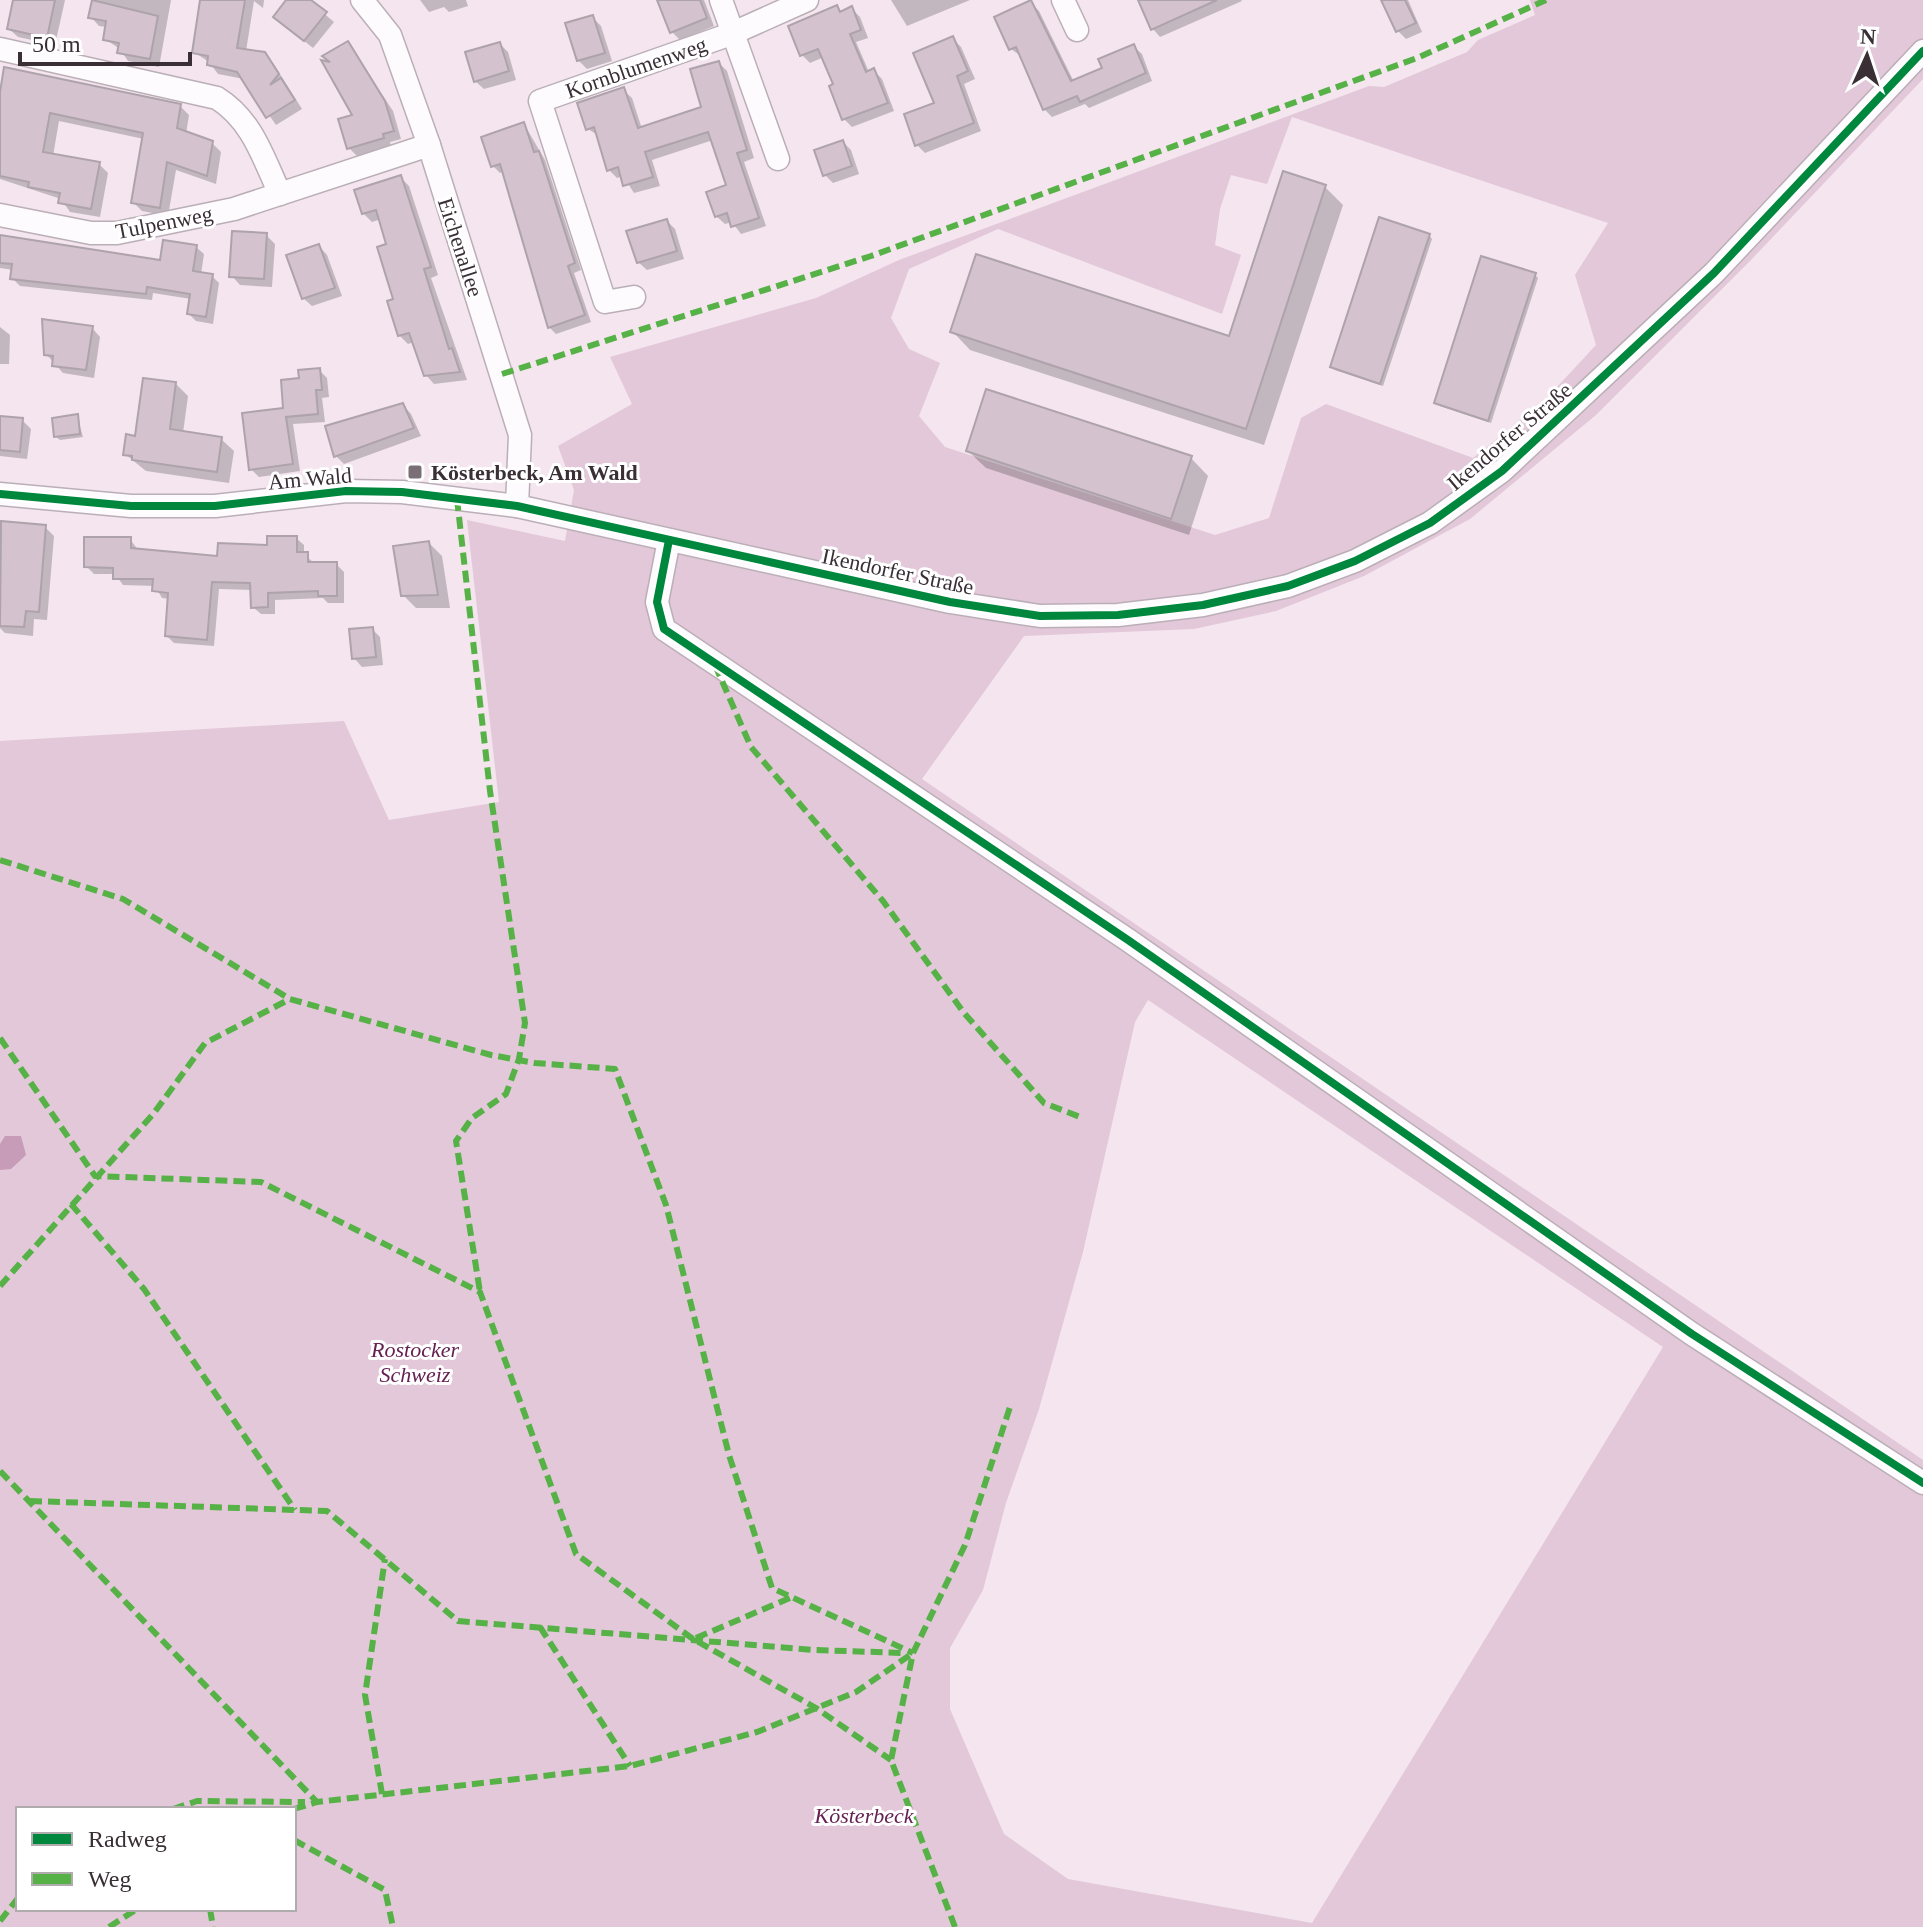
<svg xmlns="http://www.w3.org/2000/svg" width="1923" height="1927" viewBox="0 0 1923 1927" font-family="'Times New Roman',serif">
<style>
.green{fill:#e2c8d9;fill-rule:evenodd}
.water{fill:#c69cb8}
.shadow{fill:#0003}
.building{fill:#d4c2ce;stroke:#aea3aa;stroke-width:2}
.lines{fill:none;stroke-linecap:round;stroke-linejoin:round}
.street-casing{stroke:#bbafb7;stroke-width:25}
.street{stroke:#fdfbfd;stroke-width:22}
.quiet{stroke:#56b246;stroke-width:6;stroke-dasharray:12 6;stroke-linecap:butt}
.cycleway-casing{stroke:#fff;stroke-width:13}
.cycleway{stroke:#00873e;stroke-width:8}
.poi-dot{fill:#7a6f76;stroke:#fff;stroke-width:3}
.labels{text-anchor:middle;stroke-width:6;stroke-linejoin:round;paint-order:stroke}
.street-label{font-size:22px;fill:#392f35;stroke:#fff}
.poi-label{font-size:22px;font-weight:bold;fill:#392f35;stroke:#fff;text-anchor:start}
.park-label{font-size:22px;font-style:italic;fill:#642152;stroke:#fff}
</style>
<rect width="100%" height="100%" fill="#f4e5ef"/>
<path class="green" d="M 1530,0 L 1923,0 L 1923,79 L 1749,262 L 1596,415 L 1470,519 L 1364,576 L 1276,611 L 1194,629 L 1024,636 L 922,779 L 1923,1460 L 1923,1927 L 0,1927 L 0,741 L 344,721 L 389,820 L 499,802 L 467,520 L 565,541 L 574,490 L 558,446 L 632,404 L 610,357 L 816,298 L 899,260 L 1369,86 L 1384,87 L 1467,52 L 1478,40 L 1535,15 ZM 1292,117 L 1608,223 L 1575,275 L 1596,345 L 1543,402 L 1473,458 L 1326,404 L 1301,418 L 1269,518 L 1215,535 L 945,447 L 919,416 L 940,363 L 909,349 L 891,318 L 909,269 L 998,229 L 1222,314 L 1241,255 L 1215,245 L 1220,209 L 1231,175 L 1267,184 ZM 1148,1000 L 1663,1347 L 1312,1923 L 1068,1879 L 1004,1834 L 950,1709 L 950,1648 L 983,1590 L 1006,1503 L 1039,1409 L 1083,1252 L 1135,1022 ZM 18,1809 L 294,1809 L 294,1909 L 18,1909 Z"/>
<path class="water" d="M 5,1136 L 21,1136 L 26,1155 L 11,1169 L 0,1170 L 0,1144 Z"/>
<g class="shadow">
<path d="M 15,0 L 65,0 L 55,45 L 18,37 L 9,29 Z"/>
<path d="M 94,0 L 171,0 L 159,67 L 128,61 L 120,49 L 105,39 L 107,27 L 99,26 L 91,17 Z"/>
<path d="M 207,0 L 264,0 L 263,8 L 254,1 L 246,51 L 264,54 L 273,63 L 302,109 L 276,125 L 244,79 L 218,74 L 209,62 L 194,52 Z"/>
<path d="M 289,0 L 308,0 L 334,22 L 313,48 L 284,25 Z"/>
<path d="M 420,0 L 466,0 L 468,6 L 449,12 L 444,7 L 429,12 Z"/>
<path d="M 659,0 L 704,0 L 714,26 L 680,40 L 672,32 Z"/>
<path d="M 891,0 L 970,0 L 907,26 Z"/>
<path d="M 1140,0 L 1241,0 L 1242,1 L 1160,37 L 1153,29 Z"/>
<path d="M 1384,0 L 1408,0 L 1422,32 L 1406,39 L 1398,31 Z"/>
<path d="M 1031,3 L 1039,11 L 1074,82 L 1105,69 L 1134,47 L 1142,54 L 1152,81 L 1089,108 L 1085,104 L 1052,117 L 1044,109 L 1021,56 L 1011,49 Z"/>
<path d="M 837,7 L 842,13 L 852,9 L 860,17 L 868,38 L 856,42 L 869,72 L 874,71 L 882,79 L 894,111 L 852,127 L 844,119 L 824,57 L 810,63 L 802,55 Z"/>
<path d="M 592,17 L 601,26 L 612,61 L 587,69 L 578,60 Z"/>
<path d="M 953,39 L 961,47 L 975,79 L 964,84 L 981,131 L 925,153 L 917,145 L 936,105 Z"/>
<path d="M 348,43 L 393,111 L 401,139 L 390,142 L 391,146 L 357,156 L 349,148 L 355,116 L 334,64 Z"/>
<path d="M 500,44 L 508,52 L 516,80 L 484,89 L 475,81 Z"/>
<path d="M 719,63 L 727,71 L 754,158 L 744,162 L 766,226 L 741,234 L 732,222 L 725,224 L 716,216 L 729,187 L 713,140 L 652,160 L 660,186 L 634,193 L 623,176 L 617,178 L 609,170 L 599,136 L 588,129 L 623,90 L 632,98 L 642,129 L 704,109 Z"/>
<path d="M 0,103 L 180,106 L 189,115 L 186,134 L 211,142 L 221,152 L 216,184 L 176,170 L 168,216 L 142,211 L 133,202 L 144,139 L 59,121 L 53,156 L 99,164 L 108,173 L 100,217 L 70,212 L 61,199 L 0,179 Z"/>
<path d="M 524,124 L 545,160 L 581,270 L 574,273 L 591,322 L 556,334 L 549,327 L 504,171 L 500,173 L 493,166 Z"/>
<path d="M 843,142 L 851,150 L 859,174 L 833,183 L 825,175 Z"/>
<path d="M 401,178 L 409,186 L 438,275 L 431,278 L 467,380 L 434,384 L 426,375 L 414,342 L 408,344 L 399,335 L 389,245 L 381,219 L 372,222 L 363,213 Z"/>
<path d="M 1325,187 L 1343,205 L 1264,445 L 970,350 L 953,332 L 1230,338 Z"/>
<path d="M 667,221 L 675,229 L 684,259 L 647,270 L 638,262 Z"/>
<path d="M 266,235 L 275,244 L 272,287 L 240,285 L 232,276 Z"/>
<path d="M 1429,235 L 1432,239 L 1383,386 L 1335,370 L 1332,366 Z"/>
<path d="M 0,236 L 162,262 L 196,247 L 204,254 L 201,274 L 212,276 L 219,283 L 213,324 L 196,321 L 189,314 L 191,299 L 153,293 L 152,300 L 20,286 L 12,278 L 13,270 L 0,268 Z"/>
<path d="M 319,246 L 327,255 L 342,296 L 312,306 L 303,298 Z"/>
<path d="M 1535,275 L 1538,278 L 1491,423 L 1440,406 L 1436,402 Z"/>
<path d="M 0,327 L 10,335 L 9,364 L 0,364 Z"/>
<path d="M 92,328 L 100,337 L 94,378 L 63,373 L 46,354 Z"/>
<path d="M 319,370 L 327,378 L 329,397 L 322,398 L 325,422 L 293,424 L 300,471 L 259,477 L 251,469 L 301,380 Z"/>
<path d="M 176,384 L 188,396 L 183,433 L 221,439 L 234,451 L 229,483 L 146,471 L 125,454 Z"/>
<path d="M 403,405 L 411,414 L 421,436 L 344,464 L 336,456 Z"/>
<path d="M 77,416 L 83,437 L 60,440 L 56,437 Z"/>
<path d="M 0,418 L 22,420 L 31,429 L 27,459 L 0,456 Z"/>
<path d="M 968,451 L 1191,458 L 1208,476 L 1189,535 L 986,468 Z"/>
<path d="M 45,527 L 54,536 L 47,620 L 34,619 L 33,636 L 5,633 L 0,628 L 0,532 Z"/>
<path d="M 296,538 L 304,545 L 304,554 L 315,564 L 336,564 L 344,572 L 344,603 L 328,603 L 323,598 L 275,600 L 275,614 L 261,614 L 253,607 L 253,590 L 219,589 L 214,646 L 174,643 L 167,636 L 170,599 L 162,598 L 155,586 L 123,585 L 115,574 L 94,574 L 86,566 L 130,539 L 138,550 L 219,559 Z"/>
<path d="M 429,543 L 442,556 L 450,608 L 416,608 L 403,595 Z"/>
<path d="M 372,629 L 380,637 L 383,665 L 362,667 L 354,658 Z"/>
</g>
<g class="building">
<path d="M 13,0 L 55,0 L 47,38 L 7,29 Z"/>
<path d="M 92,0 L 158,16 L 150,59 L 117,53 L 119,43 L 103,40 L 106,21 L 88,18 Z"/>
<path d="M 200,0 L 245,0 L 237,48 L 265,52 L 279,74 L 270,85 L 281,78 L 295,100 L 266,118 L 237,72 L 207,65 L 208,56 L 192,53 Z"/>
<path d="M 286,0 L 311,0 L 327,12 L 304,41 L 273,17 Z"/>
<path d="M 657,0 L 700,0 L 707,18 L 670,33 Z"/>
<path d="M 1031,0 L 1071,81 L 1102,68 L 1098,59 L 1134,44 L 1146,73 L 1080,102 L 1077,96 L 1043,110 L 1016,47 L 1009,50 L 994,17 Z"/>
<path d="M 1138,0 L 1217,0 L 1151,30 Z"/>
<path d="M 1381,0 L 1405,0 L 1416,23 L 1396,32 Z"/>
<path d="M 837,5 L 840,12 L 852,6 L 861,30 L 850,34 L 866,72 L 874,68 L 888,103 L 842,120 L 829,86 L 833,84 L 818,49 L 800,56 L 788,26 Z"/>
<path d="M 593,15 L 605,53 L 577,61 L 565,23 Z"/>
<path d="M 953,36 L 968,71 L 957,76 L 974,123 L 915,146 L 904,114 L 934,103 L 913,53 Z"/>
<path d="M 348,41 L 385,101 L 394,131 L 383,134 L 384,138 L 347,149 L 338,119 L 352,115 L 321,60 L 330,62 L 322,56 Z"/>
<path d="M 500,42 L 509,71 L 474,82 L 465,52 Z"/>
<path d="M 719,61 L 747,150 L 737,153 L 759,218 L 731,227 L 727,213 L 715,217 L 706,192 L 726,185 L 708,132 L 645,152 L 653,177 L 623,186 L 618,167 L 607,171 L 594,127 L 586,130 L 577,103 L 624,87 L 638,128 L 701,107 L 690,69 Z"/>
<path d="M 4,67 L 181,104 L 177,128 L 213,141 L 207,176 L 167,162 L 160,208 L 131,203 L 143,133 L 50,113 L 43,152 L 100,162 L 91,209 L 58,203 L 60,193 L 28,187 L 29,182 L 0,176 L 0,92 Z"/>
<path d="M 524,122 L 534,152 L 539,151 L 575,263 L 568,266 L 585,315 L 548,328 L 500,164 L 491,167 L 481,137 Z"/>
<path d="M 843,140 L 852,166 L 823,176 L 814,150 Z"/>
<path d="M 1283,171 L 1326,185 L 1246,429 L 950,332 L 976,254 L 1229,336 Z"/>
<path d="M 401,175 L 431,267 L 424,269 L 449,349 L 452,348 L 460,372 L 424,376 L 409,333 L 398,336 L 387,301 L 393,299 L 377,247 L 386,244 L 376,210 L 362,214 L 354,190 Z"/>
<path d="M 1379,217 L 1430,234 L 1380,384 L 1330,367 Z"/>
<path d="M 667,219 L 677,251 L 637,263 L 626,231 Z"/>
<path d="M 232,231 L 267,233 L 264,279 L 229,277 Z"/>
<path d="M 0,235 L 160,260 L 163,240 L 197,245 L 193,271 L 213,274 L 206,317 L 187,314 L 190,294 L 147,287 L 146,294 L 10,279 L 12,264 L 0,263 Z"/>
<path d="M 319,244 L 335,288 L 302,299 L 286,255 Z"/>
<path d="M 1481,256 L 1536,273 L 1488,421 L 1434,403 Z"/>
<path d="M 42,319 L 93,326 L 86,370 L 52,366 L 53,356 L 44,355 Z"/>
<path d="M 320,368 L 322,390 L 316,390 L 318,414 L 286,417 L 293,464 L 249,470 L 242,413 L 283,408 L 281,380 L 299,378 L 298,370 Z"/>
<path d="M 143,378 L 176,382 L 170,429 L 222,437 L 217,472 L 132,460 L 132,456 L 123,455 L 126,434 L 135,436 Z"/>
<path d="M 986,389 L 1192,456 L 1171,519 L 966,451 Z"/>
<path d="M 403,403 L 414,428 L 334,457 L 325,426 Z"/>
<path d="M 78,414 L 80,434 L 54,437 L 52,418 Z"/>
<path d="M 0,416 L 23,418 L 20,452 L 0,450 Z"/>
<path d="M 1,521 L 46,525 L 39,612 L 26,611 L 24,627 L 0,626 Z"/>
<path d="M 267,536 L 297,536 L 297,552 L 308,552 L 308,562 L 337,562 L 337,596 L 318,596 L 318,591 L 268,593 L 268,607 L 251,608 L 250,583 L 212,582 L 207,640 L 165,636 L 168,593 L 152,591 L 153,579 L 113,579 L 113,568 L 84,567 L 84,537 L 131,537 L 131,548 L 217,556 L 218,543 L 267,545 Z"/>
<path d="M 429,541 L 438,595 L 401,596 L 393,546 Z"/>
<path d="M 373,627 L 376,657 L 352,659 L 349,629 Z"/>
</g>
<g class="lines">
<defs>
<g id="street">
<path d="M 362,0 L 390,35 L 429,145 L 520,435 L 517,506"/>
<path d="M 721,0 L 778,159"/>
<path d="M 1063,0 L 1077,30"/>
<path d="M 0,49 L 217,98 C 252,120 263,157 280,194"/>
<path d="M 0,215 L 91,233 L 117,233 L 234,209 L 429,145"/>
<path d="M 634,297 L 605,302 L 540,101 L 731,34 L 807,0"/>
<path d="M 0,494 L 131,506 L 215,506 L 346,491 L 402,492 L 517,506 L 950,602 L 1040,616 L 1118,615 L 1203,605 L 1288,586 L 1355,561 L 1430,523 L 1502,471 L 1714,273 L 1923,51"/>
<path d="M 669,540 L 657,602 L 664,629 L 1128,940 L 1692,1334 L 1923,1483"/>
</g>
</defs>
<use href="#street" class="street-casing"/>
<use href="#street" class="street"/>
<g class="quiet">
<path d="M 502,374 L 871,256 L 1417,58 L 1546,0"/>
<path d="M 457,499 L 490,791 L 525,1023 L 519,1059 L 506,1094 L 472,1118 L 456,1141 L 480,1292"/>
<path d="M 715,665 L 751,747 L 883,901 L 964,1013 L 1044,1103 L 1080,1117"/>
<path d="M 0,860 L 123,899 L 290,999"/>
<path d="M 0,1038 L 95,1176 L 261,1182 L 480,1292 L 576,1554 L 693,1639 L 816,1708 L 891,1760"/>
<path d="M 71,1204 L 144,1289 L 295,1510"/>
<path d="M 0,1286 L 154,1113 L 205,1043 L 290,999 L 491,1055 L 535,1063 L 615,1069 L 666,1205 L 729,1455 L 772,1588 L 913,1653"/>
<path d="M 0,1471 L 317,1802"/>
<path d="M 30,1501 L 327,1511 L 458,1621 L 815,1650 L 904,1653"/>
<path d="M 540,1627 L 630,1766"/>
<path d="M 696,1638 L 792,1597"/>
<path d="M 382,1794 L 365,1695 L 385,1559"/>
<path d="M 173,1809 L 197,1801 L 305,1802"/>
<path d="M 294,1809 L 317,1802 L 630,1766 L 757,1732 L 856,1692 L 913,1653"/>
<path d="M 294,1840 L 385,1890 L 393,1927"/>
<path d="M 210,1909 L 213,1927"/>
<path d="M 0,1921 L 18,1898"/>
<path d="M 109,1927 L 137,1909"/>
<path d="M 955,1927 L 891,1760 L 913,1653 L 965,1545 L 1010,1407"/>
</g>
<defs>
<g id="cycleway">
<path d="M 0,494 L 131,506 L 215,506 L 346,491 L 402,492 L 517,506 L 950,602 L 1040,616 L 1118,615 L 1203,605 L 1288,586 L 1355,561 L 1430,523 L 1502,471 L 1714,273 L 1923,51"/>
<path d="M 669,540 L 657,602 L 664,629 L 1128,940 L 1692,1334 L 1923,1483"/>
</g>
</defs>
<use href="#cycleway" class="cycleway-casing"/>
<use href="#cycleway" class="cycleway"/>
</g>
<rect class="poi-dot" x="407" y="464" width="16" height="16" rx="4"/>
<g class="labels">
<g class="street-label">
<text transform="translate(636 67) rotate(-19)" y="8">Kornblumenweg</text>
<text transform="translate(164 222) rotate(-11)" y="8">Tulpenweg</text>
<text transform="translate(461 247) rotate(72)" y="8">Eichenallee</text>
<text transform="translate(1509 436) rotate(-40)" y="8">Ikendorfer Straße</text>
<text transform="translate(310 478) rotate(-5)" y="8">Am Wald</text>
<text transform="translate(898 571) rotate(12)" y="8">Ikendorfer Straße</text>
</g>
<g class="poi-label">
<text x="431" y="480">Kösterbeck, Am Wald</text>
</g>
<g class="park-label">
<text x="415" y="1357">Rostocker<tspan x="415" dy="25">Schweiz</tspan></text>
<text x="864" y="1823">Kösterbeck</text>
</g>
</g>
<rect x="16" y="1807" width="280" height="104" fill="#ffffff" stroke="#b0acae" stroke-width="2"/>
<rect x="32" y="1833" width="40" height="12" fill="#00873e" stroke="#b0acae" stroke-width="2"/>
<text x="88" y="1847" font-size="24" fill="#392f35">Radweg</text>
<rect x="32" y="1873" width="40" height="12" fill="#56b246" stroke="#b0acae" stroke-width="2"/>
<text x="88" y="1887" font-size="24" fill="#392f35">Weg</text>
<g transform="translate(1867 56) rotate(3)" stroke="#ffffff" stroke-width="6" paint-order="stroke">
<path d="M0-6L14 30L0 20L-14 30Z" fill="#392f35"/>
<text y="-12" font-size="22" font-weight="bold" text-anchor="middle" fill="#392f35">N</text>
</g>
<path d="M20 52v12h170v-12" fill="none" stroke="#392f35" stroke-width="4"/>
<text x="32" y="52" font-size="24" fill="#392f35" stroke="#ffffff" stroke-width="6" paint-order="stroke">50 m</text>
</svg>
